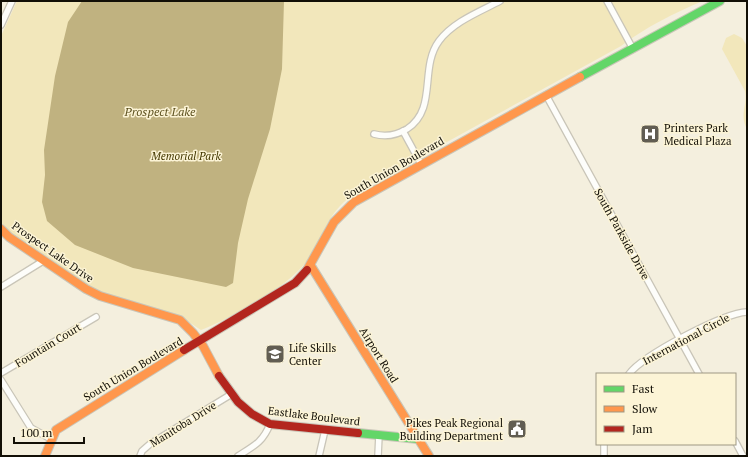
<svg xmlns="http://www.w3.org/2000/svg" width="748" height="457" viewBox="0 0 748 457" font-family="'PT Serif',serif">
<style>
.green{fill:#f2e7bb}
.water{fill:#c0b280}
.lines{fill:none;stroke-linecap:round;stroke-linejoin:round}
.street-casing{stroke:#c9c5b8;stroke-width:8}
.fast-casing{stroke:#c9c5b8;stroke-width:10}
.slow-casing{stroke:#c9c5b8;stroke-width:10}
.jam-casing{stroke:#c9c5b8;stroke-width:10}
.street{stroke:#fdfdfa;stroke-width:5.5}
.fast{stroke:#63d668;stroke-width:8}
.slow{stroke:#ff974d;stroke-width:8}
.jam{stroke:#b3261e;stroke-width:8}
.labels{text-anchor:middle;stroke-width:3;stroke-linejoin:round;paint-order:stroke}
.poi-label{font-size:11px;fill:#120f06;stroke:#fcf4d6;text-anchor:start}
.park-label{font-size:11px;font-style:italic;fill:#443801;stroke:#fcf4d6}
.street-label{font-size:11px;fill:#120f06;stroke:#fcf4d6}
.water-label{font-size:12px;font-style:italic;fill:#5f5321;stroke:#fcf4d6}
</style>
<rect width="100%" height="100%" fill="#f4efde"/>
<g class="green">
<path d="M 17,1 L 703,1 C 674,13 646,27 621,46 L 358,191 C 325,213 327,232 307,261 C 289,286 230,319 201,330 L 178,315 L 103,293 L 85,286 L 13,235 L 1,225 L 1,36 Z"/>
<path d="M 734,34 L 742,38 L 747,46 L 747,129 C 739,113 748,106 745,91 L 722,49 L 726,38 Z"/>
</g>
<path class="water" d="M 82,1 L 284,1 L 282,69 L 270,129 L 248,199 L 238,243 L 233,283 L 226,287 L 133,268 L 75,245 L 47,221 L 42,202 L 45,175 L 44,150 L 55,76 L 68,22 Z"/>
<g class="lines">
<defs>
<g id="street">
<path d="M 607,1 L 633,49"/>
<path d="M 1,25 L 12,1"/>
<path d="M 546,95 L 699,374"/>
<path d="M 403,131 L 421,164"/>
<path d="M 374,134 C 385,137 397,135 407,129 C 438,109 419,68 439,41 C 453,22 479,12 500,1"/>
<path d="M 1,287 L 43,261"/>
<path d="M 1,373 L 96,317"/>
<path d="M 629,374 C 643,355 723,313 747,312"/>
<path d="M 1,380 L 31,428 L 51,439"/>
<path d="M 735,441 L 743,456"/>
<path d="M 140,456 L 142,451 L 150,444 L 230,395"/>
<path d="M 238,456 C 254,446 263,442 270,424"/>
<path d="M 319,456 L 325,430"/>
<path d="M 378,456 L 379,435"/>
<path d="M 604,456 L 604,444"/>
</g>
<g id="fast">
<path d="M 580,77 L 720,1"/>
<path d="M 358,433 L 418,439"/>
</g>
<g id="slow">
<path d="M 1,229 L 9,237 L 86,289 L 100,296 L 180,320 L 193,333 L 203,346 L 219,376"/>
<path d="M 311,266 L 429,456"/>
<path d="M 307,270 L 334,222 L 354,202 L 580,77"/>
<path d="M 45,456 L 56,430 L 184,350"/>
</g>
<g id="jam">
<path d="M 184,350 L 295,283 L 307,270"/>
<path d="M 219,376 L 238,402 L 252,414 L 270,424 L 358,433"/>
</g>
</defs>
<use href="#street" class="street-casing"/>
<use href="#fast" class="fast-casing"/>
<use href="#slow" class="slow-casing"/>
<use href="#jam" class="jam-casing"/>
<use href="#street" class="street"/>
<use href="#fast" class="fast"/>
<use href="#slow" class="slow"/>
<use href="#jam" class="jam"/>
</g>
<defs>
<symbol id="hospital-square" viewBox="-11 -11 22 22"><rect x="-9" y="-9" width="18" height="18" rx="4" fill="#615d52" stroke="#fcf4d6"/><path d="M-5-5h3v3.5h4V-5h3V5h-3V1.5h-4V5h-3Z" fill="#fff"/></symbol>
<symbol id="school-square" viewBox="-11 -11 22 22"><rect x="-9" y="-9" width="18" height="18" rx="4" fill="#615d52" stroke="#fcf4d6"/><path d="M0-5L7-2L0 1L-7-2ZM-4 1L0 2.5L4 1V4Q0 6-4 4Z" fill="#fff"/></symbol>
<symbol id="civic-square" viewBox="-11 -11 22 22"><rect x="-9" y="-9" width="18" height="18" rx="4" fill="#615d52" stroke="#fcf4d6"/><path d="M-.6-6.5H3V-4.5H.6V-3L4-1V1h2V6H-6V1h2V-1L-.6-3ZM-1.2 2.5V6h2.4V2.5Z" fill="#fff"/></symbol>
</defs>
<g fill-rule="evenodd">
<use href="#hospital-square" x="639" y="123" width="22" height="22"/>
<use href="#school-square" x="264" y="343" width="22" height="22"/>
<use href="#civic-square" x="506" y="418" width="22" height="22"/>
</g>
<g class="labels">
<g class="poi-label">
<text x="664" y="132">Printers Park<tspan x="664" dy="13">Medical Plaza</tspan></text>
<text x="289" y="352">Life Skills<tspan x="289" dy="13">Center</tspan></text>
<text x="503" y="427" text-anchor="end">Pikes Peak Regional<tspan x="503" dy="13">Building Department</tspan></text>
</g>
<g class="park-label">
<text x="186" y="160">Memorial Park</text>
</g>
<g class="street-label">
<text transform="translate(394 168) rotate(-30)" y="4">South Union Boulevard</text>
<text transform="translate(622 234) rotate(61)" y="4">South Parkside Drive</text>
<text transform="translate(53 252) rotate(35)" y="4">Prospect Lake Drive</text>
<text transform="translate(686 339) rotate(-28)" y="4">International Circle</text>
<text transform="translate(48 345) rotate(-31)" y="4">Fountain Court</text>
<text transform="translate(379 355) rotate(58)" y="4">Airport Road</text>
<text transform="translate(133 369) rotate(-31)" y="4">South Union Boulevard</text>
<text transform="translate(314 416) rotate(7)" y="4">Eastlake Boulevard</text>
<text transform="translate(183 424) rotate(-32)" y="4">Manitoba Drive</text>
</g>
<g class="water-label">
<text x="160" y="116">Prospect Lake</text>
</g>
</g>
<rect width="748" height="457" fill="none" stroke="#120f06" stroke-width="4"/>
<rect x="596" y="373" width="140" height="72" fill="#fcf4d6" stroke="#9e9883"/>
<rect x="604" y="386" width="20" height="6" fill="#63d668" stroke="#9e9883"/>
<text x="632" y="393" font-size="12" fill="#120f06">Fast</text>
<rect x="604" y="406" width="20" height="6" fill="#ff974d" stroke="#9e9883"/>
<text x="632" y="413" font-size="12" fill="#120f06">Slow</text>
<rect x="604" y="426" width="20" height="6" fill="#b3261e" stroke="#9e9883"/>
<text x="632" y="433" font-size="12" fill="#120f06">Jam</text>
<path d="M14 437v6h70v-6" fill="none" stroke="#120f06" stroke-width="2"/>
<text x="20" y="437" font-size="12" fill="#120f06" stroke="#fcf4d6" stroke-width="3" paint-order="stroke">100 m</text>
</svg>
